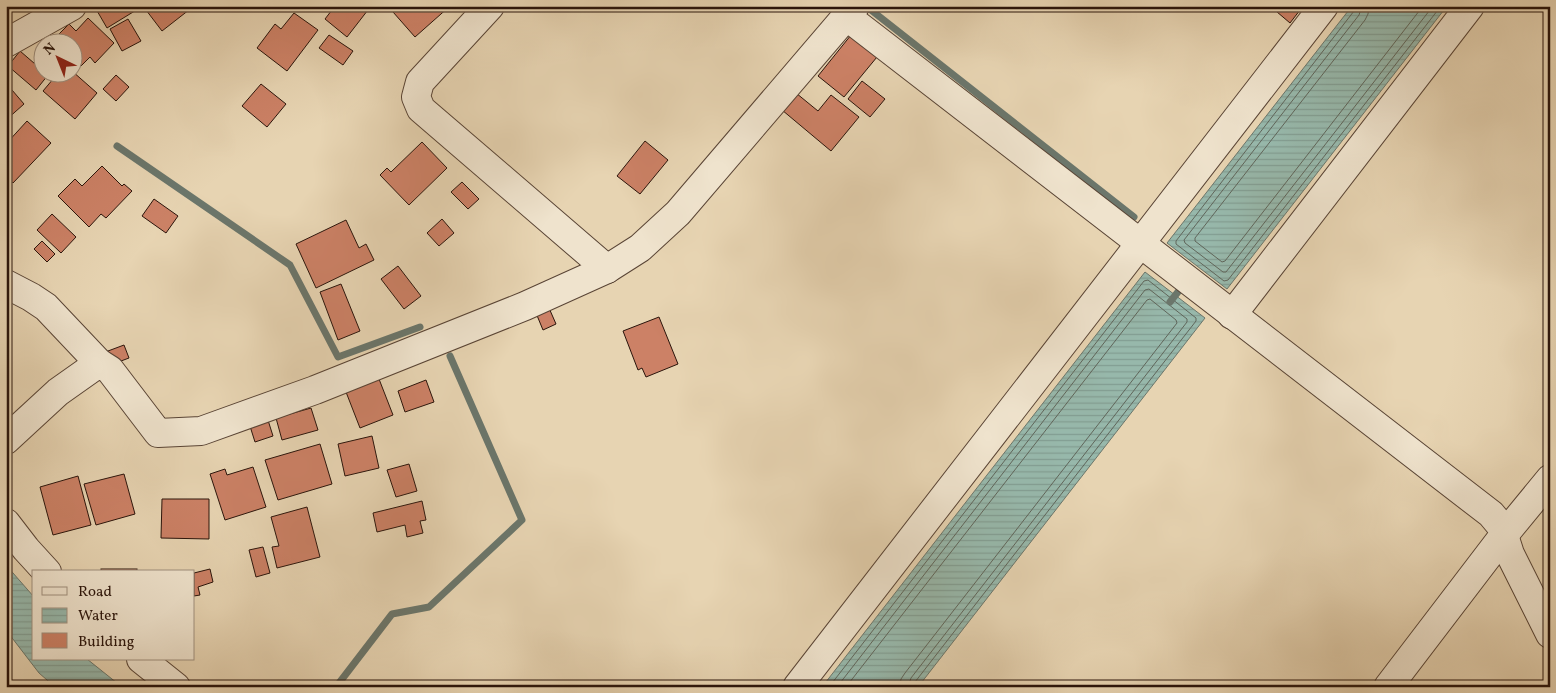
<svg xmlns="http://www.w3.org/2000/svg" width="1556" height="693" viewBox="0 0 1556 693" font-family="Vollkorn,serif">
<style>
.water{fill:url(#water-rules);stroke:#6b766b}
.lines{fill:none;stroke-linecap:round;stroke-linejoin:round}
.shore{stroke:#60665b;stroke-width:1}
.stream{stroke:#6b766b;stroke-width:7}
.building{fill:#cc8166;stroke:#2a140b}
.minor-casing{stroke:#594435;stroke-width:30}
.minor{stroke:#efe3cd;stroke-width:28}
</style>
<defs>
<pattern id="water-rules" width="6" height="5" patternUnits="userSpaceOnUse" patternTransform="scale(1.25)"><rect width="6" height="5" fill="#97b8ab"/><path d="M0 2.5h6" fill="none" stroke="#829d92"/></pattern>
</defs>
<rect width="100%" height="100%" fill="#e7d4b2"/>
<filter id="stains"><feTurbulence type="fractalNoise" baseFrequency=".004" numOctaves="4"/><feColorMatrix values="0 0 0 0 .2 0 0 0 0 .09 0 0 0 0 .02 0 0 0 .5 -.17"/></filter>
<radialGradient id="worn" r=".72"><stop offset=".6" stop-color="#630" stop-opacity="0"/><stop offset="1" stop-color="#630" stop-opacity=".3"/></radialGradient>
<g class="water">
<path d="M 1352,6 L 1447,6 L 1227,289 L 1167,243 Z"/>
<path d="M 1145,272 L 1205,318 L 918,687 L 822,687 Z"/>
<path d="M 6,565 L 34,597 L 34,659 L 87,659 L 122,687 L 55,687 L 39,673 L 6,630 Z"/>
</g>
<g class="lines">
<g class="shore">
<path d="M 1355,6 L 1354,11 L 1176,241 L 1176,244 L 1224,281 L 1228,280 L 1441,6"/>
<path d="M 1362,6 L 1359,15 L 1184,240 L 1185,243 L 1223,272 L 1226,272 L 1433,6"/>
<path d="M 1369,6 L 1368,14 L 1365,20 L 1195,238 L 1195,241 L 1222,262 L 1225,261 L 1423,6"/>
<path d="M 829,687 L 1144,281 L 1148,280 L 1196,318 L 1196,321 L 915,682 L 914,687"/>
<path d="M 837,687 L 1145,290 L 1149,289 L 1187,319 L 1187,322 L 911,678 L 908,687"/>
<path d="M 846,687 L 1147,300 L 1150,299 L 1176,320 L 1177,323 L 905,673 L 901,679 L 900,687"/>
</g>
<g class="stream">
<path d="M 871,10 L 1134,217"/>
<path d="M 117,146 L 290,265 L 338,357 L 420,327"/>
<path d="M 1170,302 L 1185,283"/>
<path d="M 336,687 L 392,614 L 429,607 L 522,520 L 450,356"/>
</g>
</g>
<g class="building">
<path d="M 100,6 L 136,6 L 138,9 L 107,28 L 96,9 Z"/>
<path d="M 143,6 L 194,6 L 162,31 Z"/>
<path d="M 335,6 L 371,6 L 347,37 L 325,19 Z"/>
<path d="M 400,6 L 450,6 L 415,37 L 393,12 Z"/>
<path d="M 1270,6 L 1296,6 L 1300,10 L 1290,23 Z"/>
<path d="M 294,13 L 318,30 L 287,71 L 257,48 L 275,24 L 281,29 Z"/>
<path d="M 88,18 L 114,43 L 95,63 L 90,57 L 81,66 L 72,58 L 72,42 L 57,42 L 54,39 L 69,24 L 76,31 Z"/>
<path d="M 128,19 L 141,41 L 122,51 L 110,29 Z"/>
<path d="M 329,35 L 353,51 L 343,65 L 319,48 Z"/>
<path d="M 851,35 L 877,57 L 844,97 L 818,76 Z"/>
<path d="M 20,51 L 42,70 L 42,72 L 48,75 L 36,90 L 8,66 Z"/>
<path d="M 72,71 L 97,93 L 75,119 L 43,91 L 59,72 Z"/>
<path d="M 116,75 L 129,87 L 116,101 L 103,89 Z"/>
<path d="M 862,81 L 885,99 L 870,117 L 848,99 Z"/>
<path d="M 6,83 L 24,104 L 6,120 Z"/>
<path d="M 261,84 L 286,104 L 267,127 L 242,106 Z"/>
<path d="M 796,93 L 818,111 L 831,95 L 859,117 L 831,151 L 782,110 Z"/>
<path d="M 27,121 L 51,143 L 13,183 L 6,177 L 6,144 Z"/>
<path d="M 645,141 L 668,160 L 640,194 L 617,176 Z"/>
<path d="M 422,142 L 447,168 L 409,205 L 380,175 L 387,168 L 391,172 Z"/>
<path d="M 102,166 L 122,186 L 124,184 L 132,191 L 106,218 L 101,214 L 89,227 L 58,196 L 75,179 L 82,186 Z"/>
<path d="M 462,182 L 479,199 L 468,209 L 451,192 Z"/>
<path d="M 154,199 L 178,216 L 166,233 L 142,216 Z"/>
<path d="M 52,214 L 76,237 L 61,253 L 37,230 Z"/>
<path d="M 442,219 L 454,233 L 439,246 L 427,233 Z"/>
<path d="M 346,220 L 359,248 L 366,244 L 374,260 L 316,288 L 296,244 Z"/>
<path d="M 42,241 L 55,254 L 47,262 L 34,249 Z"/>
<path d="M 398,266 L 421,296 L 404,309 L 381,279 Z"/>
<path d="M 341,284 L 360,331 L 338,340 L 320,292 Z"/>
<path d="M 549,308 L 556,324 L 543,330 L 536,313 Z"/>
<path d="M 659,317 L 678,364 L 646,377 L 642,368 L 638,370 L 623,331 Z"/>
<path d="M 124,345 L 129,358 L 113,364 L 108,351 Z"/>
<path d="M 379,379 L 393,415 L 360,428 L 346,392 Z"/>
<path d="M 426,380 L 434,402 L 405,412 L 398,391 Z"/>
<path d="M 311,408 L 318,430 L 282,440 L 276,418 Z"/>
<path d="M 267,417 L 273,436 L 255,442 L 249,423 Z"/>
<path d="M 372,436 L 379,468 L 345,476 L 338,444 Z"/>
<path d="M 320,444 L 332,484 L 278,500 L 265,460 Z"/>
<path d="M 409,464 L 417,491 L 396,497 L 387,470 Z"/>
<path d="M 253,467 L 266,507 L 225,520 L 210,474 L 225,469 L 227,475 Z"/>
<path d="M 124,474 L 135,514 L 96,525 L 84,484 Z"/>
<path d="M 78,476 L 91,525 L 53,535 L 40,487 Z"/>
<path d="M 162,499 L 209,499 L 209,539 L 161,538 Z"/>
<path d="M 422,501 L 426,520 L 420,521 L 423,533 L 407,537 L 405,525 L 377,532 L 373,513 Z"/>
<path d="M 307,507 L 320,557 L 277,568 L 272,547 L 279,546 L 271,517 Z"/>
<path d="M 263,547 L 270,573 L 256,577 L 249,550 Z"/>
<rect x="101" y="569" width="36" height="3"/>
<path d="M 210,569 L 213,582 L 198,587 L 200,595 L 194,596 L 194,573 Z"/>
</g>
<g class="lines">
<defs>
<g id="minor">
<path d="M 490,6 L 420,82 L 416,97 L 421,109 L 607,269"/>
<path d="M 846,16 L 1491,514 L 1501,526 L 1510,554 L 1550,634"/>
<path d="M 6,43 L 72,6"/>
<path d="M 6,284 L 31,297 L 46,307 L 99,363"/>
<path d="M 1232,315 L 1470,6"/>
<path d="M 6,440 L 58,392 L 99,363 L 110,370 L 158,433 L 201,431 L 315,390 L 525,306 L 607,269 L 640,248 L 678,213 L 855,6"/>
<path d="M 6,523 L 26,549 L 47,572"/>
<path d="M 141,659 L 176,687"/>
<path d="M 797,687 L 1324,6"/>
<path d="M 1388,687 L 1504,535 L 1550,479"/>
</g>
</defs>
<use href="#minor" class="minor-casing"/>
<use href="#minor" class="minor"/>
</g>
<rect width="1556" height="693" fill="none" stroke="#e7d4b2" stroke-width="25"/>
<rect x="8" y="8" width="1541" height="678" fill="none" stroke="#2a140b" stroke-width="2.5"/>
<rect x="12" y="12" width="1531" height="668" fill="none" stroke="#2a140b"/>
<rect x="32" y="570" width="162" height="90" fill="#efe3cd" stroke="#a0907f"/>
<rect x="42" y="587" width="25" height="8" fill="#efe3cd" stroke="#a0907f"/>
<text x="78" y="596" font-size="15" fill="#2a140b">Road</text>
<rect x="42" y="608" width="25" height="15" fill="url(#water-rules)" stroke="#a0907f"/>
<text x="78" y="620" font-size="15" fill="#2a140b">Water</text>
<rect x="42" y="633" width="25" height="15" fill="#cc8166" stroke="#a0907f"/>
<text x="78" y="646" font-size="15" fill="#2a140b">Building</text>
<g transform="translate(58 58) rotate(317)"><circle r="24" fill="#efe3cd" stroke="#a0907f"/>
<path d="M0-4L9 19L0 12L-9 19Z" fill="#8f2418"/>
<text y="-8" font-size="14" font-weight="bold" text-anchor="middle" fill="#2a140b">N</text>
</g>
<rect width="100%" height="100%" filter="url(#stains)"/>
<rect width="100%" height="100%" fill="url(#worn)"/>
</svg>
